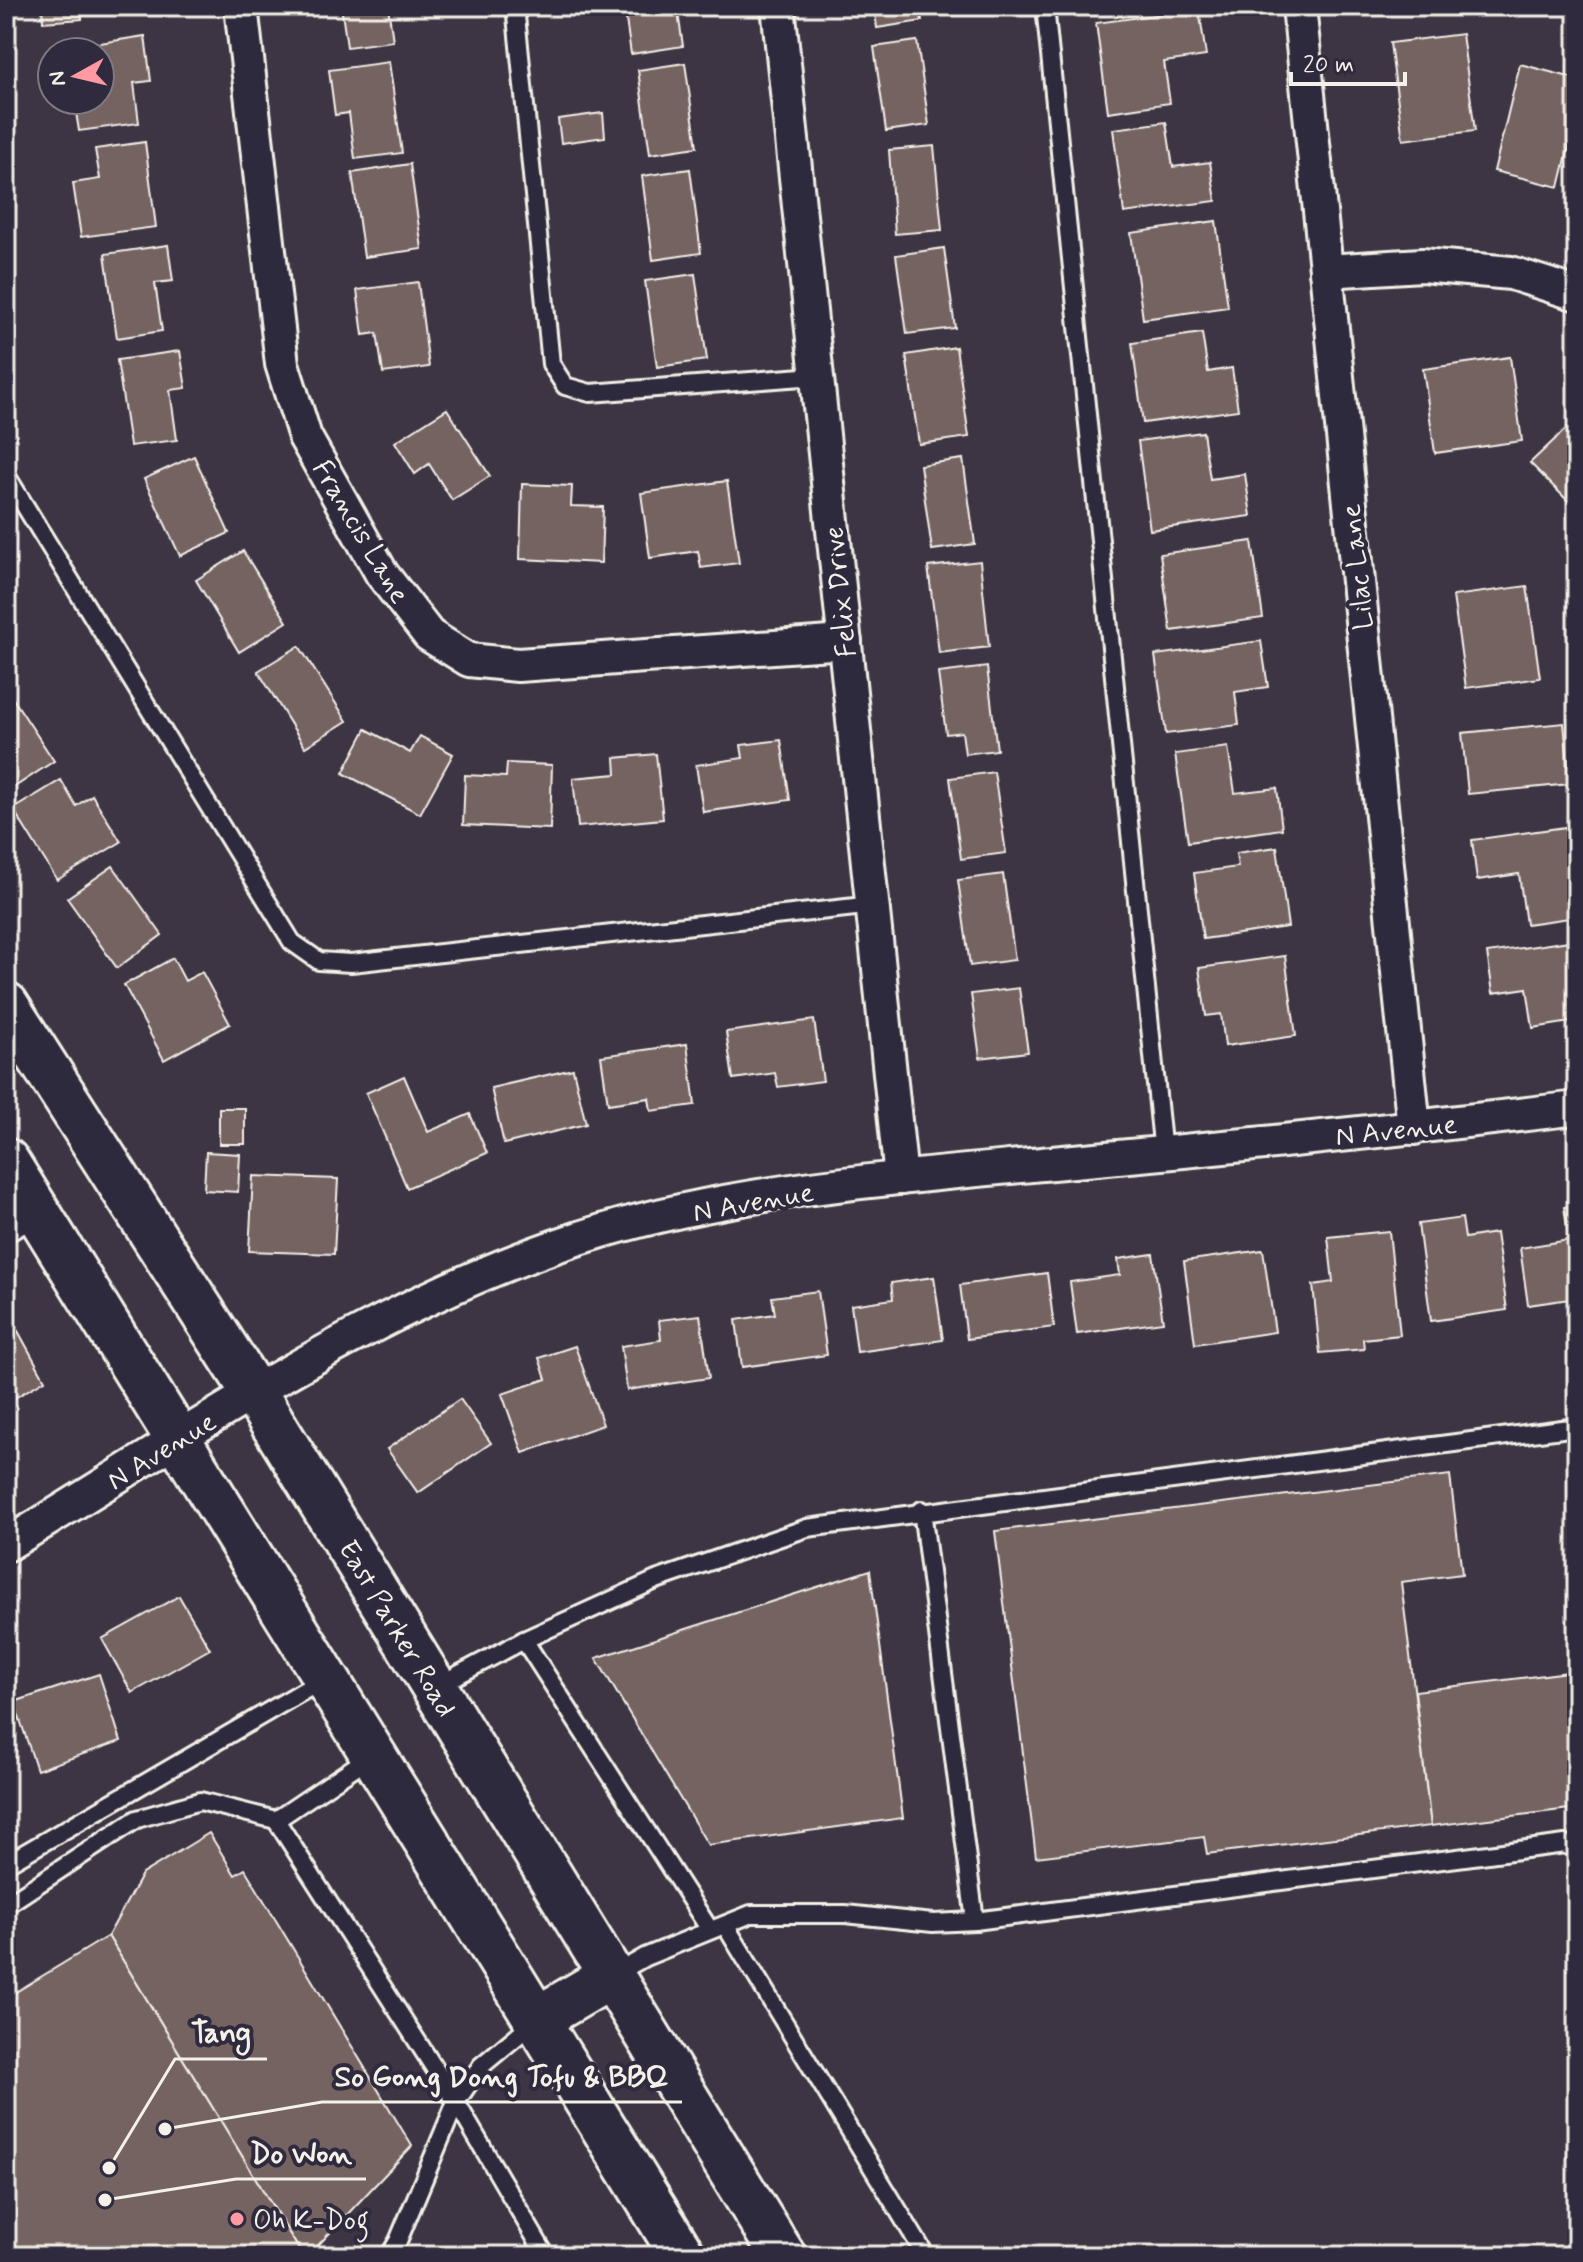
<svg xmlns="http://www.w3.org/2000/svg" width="1583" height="2262" viewBox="0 0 1583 2262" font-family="Mynerve,sans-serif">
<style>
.building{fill:#756362;stroke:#f4f1e8;stroke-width:2}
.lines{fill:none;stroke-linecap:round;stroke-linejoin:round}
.service-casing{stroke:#f4f1e8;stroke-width:22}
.minor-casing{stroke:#f4f1e8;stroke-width:38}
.secondary-casing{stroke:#f4f1e8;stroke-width:50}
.service{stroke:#2f2a3d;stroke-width:16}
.minor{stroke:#2f2a3d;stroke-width:32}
.secondary{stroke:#2f2a3d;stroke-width:44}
.poi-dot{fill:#ff9aa2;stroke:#2f2a3d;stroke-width:3}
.labels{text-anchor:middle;stroke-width:8;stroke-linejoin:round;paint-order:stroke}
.street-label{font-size:28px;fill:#f4f1e8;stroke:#2f2a3d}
.poi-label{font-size:28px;fill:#f4f1e8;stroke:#2f2a3d;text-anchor:start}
.leader{fill:none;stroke:#f4f1e8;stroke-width:3}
.callout-dot{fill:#f4f1e8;stroke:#2f2a3d;stroke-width:3}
.callout-label{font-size:30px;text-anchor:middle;font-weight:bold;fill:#f4f1e8;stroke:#2f2a3d;stroke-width:8;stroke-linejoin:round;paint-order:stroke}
</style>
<rect width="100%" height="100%" fill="#3d3544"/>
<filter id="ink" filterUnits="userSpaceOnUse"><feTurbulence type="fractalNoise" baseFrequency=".0125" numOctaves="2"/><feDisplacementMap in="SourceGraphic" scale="16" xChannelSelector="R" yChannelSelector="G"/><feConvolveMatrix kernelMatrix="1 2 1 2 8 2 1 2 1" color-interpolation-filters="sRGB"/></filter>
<g filter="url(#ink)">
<g class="building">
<path d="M 42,6 L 81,6 L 82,19 L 43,22 Z"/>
<path d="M 341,6 L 388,6 L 393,41 L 347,47 Z"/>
<path d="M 624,6 L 677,6 L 683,46 L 631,54 Z"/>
<path d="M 874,6 L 920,6 L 922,21 L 877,28 Z"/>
<path d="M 1199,9 L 1206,56 L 1164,62 L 1170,103 L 1108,112 L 1096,23 Z"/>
<path d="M 1462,34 L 1475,131 L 1403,140 L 1390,43 Z"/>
<path d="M 145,36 L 151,81 L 134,83 L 139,123 L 79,131 L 74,100 L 100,100 L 100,52 L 88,52 L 87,45 Z"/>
<path d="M 917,41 L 929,125 L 886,131 L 874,47 Z"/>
<path d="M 389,62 L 402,153 L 355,159 L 349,113 L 335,115 L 329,70 Z"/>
<path d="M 685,63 L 697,147 L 650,154 L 638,70 Z"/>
<path d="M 1520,64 L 1577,79 L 1577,114 L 1559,187 L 1494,171 Z"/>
<path d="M 603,113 L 605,137 L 561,143 L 558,119 Z"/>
<path d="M 1166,122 L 1173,167 L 1210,162 L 1216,201 L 1124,213 L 1113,129 Z"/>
<path d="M 145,142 L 156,227 L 81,237 L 73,183 L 100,179 L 95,149 Z"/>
<path d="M 934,146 L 942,230 L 895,234 L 889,150 Z"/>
<path d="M 410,164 L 422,249 L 364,257 L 352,173 Z"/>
<path d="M 690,169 L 701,253 L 653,260 L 642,176 Z"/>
<path d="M 1216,221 L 1228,307 L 1143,319 L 1131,233 Z"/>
<path d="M 168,245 L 173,281 L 155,283 L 162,331 L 117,338 L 105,254 Z"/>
<path d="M 944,248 L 955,328 L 907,334 L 896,255 Z"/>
<path d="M 695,274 L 707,360 L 657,367 L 645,281 Z"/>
<path d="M 418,282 L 429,367 L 383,373 L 377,333 L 363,335 L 357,290 Z"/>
<path d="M 1202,333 L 1208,372 L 1232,368 L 1238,410 L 1143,423 L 1132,343 Z"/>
<path d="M 956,347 L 969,437 L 919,444 L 906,355 Z"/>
<path d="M 180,351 L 186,388 L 170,390 L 177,440 L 130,446 L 117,360 Z"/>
<path d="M 1510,357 L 1522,441 L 1435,453 L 1423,369 Z"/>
<path d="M 447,409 L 490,476 L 452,500 L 429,464 L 415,474 L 395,442 Z"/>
<path d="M 1567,428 L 1577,438 L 1577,510 L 1530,463 Z"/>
<path d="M 1203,432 L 1210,479 L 1245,474 L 1251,516 L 1150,530 L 1138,441 Z"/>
<path d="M 194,456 L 229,533 L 180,556 L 144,479 Z"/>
<path d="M 963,459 L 975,544 L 932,550 L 920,465 Z"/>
<path d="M 727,481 L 739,563 L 701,568 L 698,551 L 650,558 L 641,493 Z"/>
<path d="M 522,484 L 572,486 L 571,506 L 603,507 L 601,563 L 520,559 Z"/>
<path d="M 1252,541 L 1263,618 L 1171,631 L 1160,554 Z"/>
<path d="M 243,551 L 287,622 L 239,652 L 196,580 Z"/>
<path d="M 980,561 L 989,647 L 939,653 L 928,567 Z"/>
<path d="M 1527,586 L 1540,678 L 1466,688 L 1453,596 Z"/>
<path d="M 1261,641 L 1268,687 L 1235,692 L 1239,725 L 1166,734 L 1155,655 Z"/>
<path d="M 299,646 L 347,721 L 305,747 L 258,671 Z"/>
<path d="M 987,667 L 997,750 L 965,754 L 962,732 L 946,734 L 938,673 Z"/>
<path d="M 8,691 L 54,761 L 13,788 L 6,776 Z"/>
<path d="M 1564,723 L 1570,784 L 1468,794 L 1462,733 Z"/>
<path d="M 366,729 L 410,753 L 420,736 L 453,754 L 420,814 L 343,773 Z"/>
<path d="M 781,740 L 790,800 L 703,812 L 696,765 L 743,758 L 741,745 Z"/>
<path d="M 1228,747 L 1235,793 L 1277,788 L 1282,829 L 1188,842 L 1175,754 Z"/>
<path d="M 656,754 L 663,819 L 578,827 L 573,778 L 616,774 L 615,758 Z"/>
<path d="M 507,763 L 552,765 L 550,829 L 463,825 L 465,775 L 506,777 Z"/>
<path d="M 994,772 L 1006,853 L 961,859 L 950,778 Z"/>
<path d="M 61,780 L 76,806 L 92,795 L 121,842 L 57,880 L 13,809 Z"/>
<path d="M 1566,827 L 1577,917 L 1526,924 L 1519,874 L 1477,880 L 1472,840 Z"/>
<path d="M 1277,847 L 1288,927 L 1203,939 L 1194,873 L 1238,867 L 1236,853 Z"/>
<path d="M 113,866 L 162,935 L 117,968 L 67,898 Z"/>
<path d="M 1003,874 L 1015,960 L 970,966 L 958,880 Z"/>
<path d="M 1576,940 L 1577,1021 L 1533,1028 L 1527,988 L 1493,993 L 1487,953 Z"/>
<path d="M 1285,956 L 1296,1036 L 1225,1046 L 1221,1014 L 1206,1016 L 1199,968 Z"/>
<path d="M 173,958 L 185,981 L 202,972 L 230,1024 L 164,1060 L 124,985 Z"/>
<path d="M 1019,988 L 1028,1052 L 980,1058 L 971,994 Z"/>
<path d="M 814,1020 L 823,1081 L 778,1087 L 775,1073 L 733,1079 L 726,1032 Z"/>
<path d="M 687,1044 L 695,1105 L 651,1111 L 649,1098 L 608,1104 L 601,1056 Z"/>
<path d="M 573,1069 L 586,1124 L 504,1144 L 491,1088 Z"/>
<path d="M 404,1076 L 428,1132 L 470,1114 L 487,1153 L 407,1188 L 366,1093 Z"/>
<rect x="219" y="1108" width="26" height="36"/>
<path d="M 206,1152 L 240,1154 L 238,1192 L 204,1190 Z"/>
<path d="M 253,1176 L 338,1179 L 334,1254 L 249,1251 Z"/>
<path d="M 1577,1205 L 1577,1298 L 1528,1305 L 1520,1248 L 1569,1240 L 1564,1207 Z"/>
<path d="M 1462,1218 L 1465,1238 L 1496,1233 L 1507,1310 L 1431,1321 L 1418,1224 Z"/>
<path d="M 1389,1231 L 1400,1335 L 1363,1339 L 1364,1349 L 1320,1353 L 1313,1285 L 1333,1282 L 1328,1237 Z"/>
<path d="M 1263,1250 L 1275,1332 L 1195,1344 L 1184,1261 Z"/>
<path d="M 1153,1254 L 1163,1322 L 1077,1334 L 1070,1282 L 1120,1275 L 1118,1259 Z"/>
<path d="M 1047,1273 L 1054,1327 L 967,1339 L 960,1285 Z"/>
<path d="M 934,1277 L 943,1340 L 857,1352 L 851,1305 L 893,1299 L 891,1283 Z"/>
<path d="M 818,1291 L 827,1355 L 742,1367 L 736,1320 L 775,1314 L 772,1297 Z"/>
<path d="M 700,1315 L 709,1378 L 627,1390 L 621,1346 L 661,1340 L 659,1320 Z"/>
<path d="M 18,1331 L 45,1380 L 6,1403 L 6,1338 Z"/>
<path d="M 575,1346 L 603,1425 L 523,1453 L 502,1394 L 546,1379 L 539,1358 Z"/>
<path d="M 460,1399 L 491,1443 L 418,1493 L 387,1449 Z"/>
<path d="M 1450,1475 L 1462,1574 L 1401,1582 L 1431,1826 L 1207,1854 L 1204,1837 L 1036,1857 L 995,1531 Z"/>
<path d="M 870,1570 L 903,1818 L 708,1845 L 596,1658 Z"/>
<path d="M 179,1596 L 210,1649 L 132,1693 L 102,1639 Z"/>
<path d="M 1577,1671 L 1577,1808 L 1431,1826 L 1415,1691 Z"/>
<path d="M 99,1674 L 121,1741 L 37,1770 L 14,1702 Z"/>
<path d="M 209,1833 L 235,1875 L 245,1869 L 412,2146 L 308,2256 L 303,2256 L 108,1936 L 142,1874 Z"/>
<path d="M 108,1936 L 303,2256 L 6,2256 L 6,1998 Z"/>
</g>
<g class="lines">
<defs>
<g id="service">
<path d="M 515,6 L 551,364 L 565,386 L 590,393 L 816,376"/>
<path d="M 1045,6 L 1163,1153"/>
<path d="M 6,475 L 292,942 L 319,961 L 351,963 L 873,905"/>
<path d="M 6,1234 L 39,1215"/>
<path d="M 922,1510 L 975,1921"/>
<path d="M 524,1640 L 710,1930"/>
<path d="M 435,1687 L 524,1640 L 656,1580 L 807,1528 L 1577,1427"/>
<path d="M 276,1820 L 371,1756"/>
<path d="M 6,1864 L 324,1679"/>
<path d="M 6,1905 L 137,1819 L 200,1801 L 276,1820 L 456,2102 L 398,2241 L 389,2256"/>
<path d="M 725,1925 L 926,2256"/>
<path d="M 612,1976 L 645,1957 L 751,1914 L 845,1914 L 933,1923 L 975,1921 L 1565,1844 L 1577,1851"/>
<path d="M 535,2021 L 481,2066 L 456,2102 L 546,2256"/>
</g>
<g id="minor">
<path d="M 241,6 L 282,364 L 305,437 L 382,574 L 429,635 L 469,660 L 518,665 L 845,642"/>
<path d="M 778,6 L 901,1178"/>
<path d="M 1299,6 L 1414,1128"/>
<path d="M 1326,271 L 1422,265 L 1511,273 L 1577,294"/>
<path d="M 6,1545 C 198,1429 384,1296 602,1231 C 750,1187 910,1177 1063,1162 C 1234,1147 1406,1129 1577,1108"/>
</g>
<g id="secondary">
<path d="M 6,1005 L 253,1391 L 783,2256"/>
<path d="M 6,1161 L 683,2256"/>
<path d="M 536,2020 L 611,1976"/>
</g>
</defs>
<use href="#service" class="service-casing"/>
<use href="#minor" class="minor-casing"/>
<use href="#secondary" class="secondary-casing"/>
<use href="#service" class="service"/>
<use href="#minor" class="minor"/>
<use href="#secondary" class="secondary"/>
</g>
</g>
<circle class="poi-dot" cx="237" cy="2219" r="8"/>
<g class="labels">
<g class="street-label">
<text transform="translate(362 531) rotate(59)" y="10">Francis Lane</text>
<text transform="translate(1356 567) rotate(-96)" y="10">Lilac Lane</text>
<text transform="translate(839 592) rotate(-96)" y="10">Felix Drive</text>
<text transform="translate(1396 1129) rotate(-6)" y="10">N Avenue</text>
<text transform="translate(753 1201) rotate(-10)" y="10">N Avenue</text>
<text transform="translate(161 1450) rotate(-32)" y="10">N Avenue</text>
<text transform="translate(398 1628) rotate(59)" y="10">East Parker Road</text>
</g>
<g class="poi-label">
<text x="253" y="2229">Oh K-Dog</text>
</g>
</g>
<path class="leader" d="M109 2168L175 2059H267M165 2129L322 2102H682M105 2200L236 2179H366"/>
<g class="callout-dot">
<circle cx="109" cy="2168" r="8"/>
<circle cx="165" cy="2129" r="8"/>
<circle cx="105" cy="2200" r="8"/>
</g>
<g class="callout-label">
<text x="221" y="2042">Tang</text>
<text x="502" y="2086">So Gong Dong Tofu &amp; BBQ</text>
<text x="301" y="2163">Do Won</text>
</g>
<rect width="1583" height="2262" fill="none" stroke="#2f2a3d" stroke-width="32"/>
<rect x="16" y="16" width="1551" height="2230" fill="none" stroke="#f4f1e8" stroke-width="3" filter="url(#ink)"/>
<g transform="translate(76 76) rotate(262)"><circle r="38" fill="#2f2a3d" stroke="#7e7a81" stroke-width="2"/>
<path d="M0-6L14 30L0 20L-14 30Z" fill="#ff9aa2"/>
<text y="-12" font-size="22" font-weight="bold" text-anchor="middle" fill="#f4f1e8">N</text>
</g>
<path d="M1291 72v12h114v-12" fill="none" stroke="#f4f1e8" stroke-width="4"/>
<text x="1303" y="72" font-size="24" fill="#f4f1e8" stroke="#2f2a3d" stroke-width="6" paint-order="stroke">20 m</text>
</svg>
